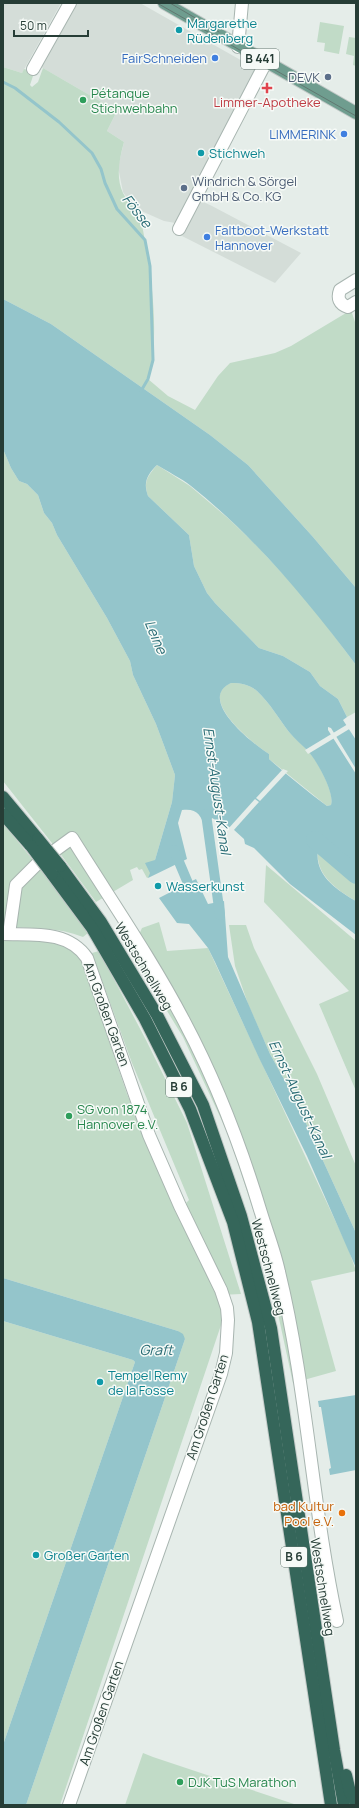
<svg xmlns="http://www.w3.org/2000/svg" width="359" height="1808" viewBox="0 0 359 1808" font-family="Manrope,sans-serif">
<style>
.built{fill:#d4ddd8}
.green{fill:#c1dbc7}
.water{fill:#94c5cb;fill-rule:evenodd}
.pier{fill:#e5ede9}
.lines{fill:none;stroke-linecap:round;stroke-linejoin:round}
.stream{stroke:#94c5cb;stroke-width:3}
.canal{stroke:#94c5cb;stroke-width:10}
.river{stroke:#94c5cb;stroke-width:18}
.minor-casing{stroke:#a8b5b0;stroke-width:14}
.major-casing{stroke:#c2c9c7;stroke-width:14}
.highway-casing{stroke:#c2c9c7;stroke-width:14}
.minor{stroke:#fff;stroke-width:12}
.major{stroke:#6f9d8f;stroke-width:12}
.highway{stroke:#35665a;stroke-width:12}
.tram{stroke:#617871;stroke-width:1}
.highway-bridge-casing{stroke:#c2c9c7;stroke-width:14;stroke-linecap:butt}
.highway-bridge{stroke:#35665a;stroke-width:12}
.culture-dot{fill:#0f9aa8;stroke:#f6faf7;stroke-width:1.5}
.shop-dot{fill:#3f7fe0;stroke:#f6faf7;stroke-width:1.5}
.service-dot{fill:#5c6f8a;stroke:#f6faf7;stroke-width:1.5}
.health-dot{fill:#e0444e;stroke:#f6faf7;stroke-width:1.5}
.leisure-dot{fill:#2e9e5b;stroke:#f6faf7;stroke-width:1.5}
.food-dot{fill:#e8710a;stroke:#f6faf7;stroke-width:1.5}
.labels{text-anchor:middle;stroke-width:3;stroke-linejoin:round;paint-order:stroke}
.shield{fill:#f6faf7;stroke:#647670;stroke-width:1}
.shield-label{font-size:12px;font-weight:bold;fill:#263d36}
.culture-label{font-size:13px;fill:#0d838f;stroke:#f6faf7;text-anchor:start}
.shop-label{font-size:13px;fill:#366cbe;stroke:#f6faf7;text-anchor:end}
.service-label{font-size:13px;fill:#4e5e75;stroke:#f6faf7;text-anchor:end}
.leisure-label{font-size:13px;fill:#27864d;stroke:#f6faf7;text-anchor:start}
.health-label{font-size:13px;fill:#be3a42;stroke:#f6faf7}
.street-label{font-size:13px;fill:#263d36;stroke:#f6faf7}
.food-label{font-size:13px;fill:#c56008;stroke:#f6faf7;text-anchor:end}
.water-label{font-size:14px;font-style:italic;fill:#266a73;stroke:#f6faf7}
</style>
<rect width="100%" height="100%" fill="#e5ede9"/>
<g class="built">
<path d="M 3,3 L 61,3 L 22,73 L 3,67 Z"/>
<path d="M 70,3 L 140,3 L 260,71 L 181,224 L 164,221 L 139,210 L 131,204 L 123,192 L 118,167 L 124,142 L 107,131 L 117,111 L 36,64 Z"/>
<path d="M 195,198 L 212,206 L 301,253 L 275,283 L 178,234 Z"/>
</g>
<g class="green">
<path d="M 320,22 L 344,26 L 339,54 L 324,51 L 325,43 L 317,42 Z"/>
<path d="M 349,37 L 356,38 L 356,66 L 353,65 L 354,56 L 346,54 Z"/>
<path d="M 3,67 L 22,73 L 24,69 L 31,71 L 33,76 L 30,85 L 32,87 L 38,82 L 43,68 L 117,111 L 107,131 L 124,142 C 117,167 113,194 139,210 C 149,258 162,332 148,379 L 168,396 L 195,410 L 218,376 L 230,363 L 275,353 L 291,346 L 351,310 L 356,325 L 356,588 L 313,537 L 248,465 L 210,435 L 51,324 L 3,299 Z"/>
<path d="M 3,449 L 11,468 L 19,481 L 27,484 L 38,495 L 44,513 L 52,523 L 57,535 L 107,618 L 130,661 L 133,675 L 156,724 L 175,775 L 172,802 L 155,860 L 149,877 L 147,878 L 142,869 L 139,870 L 137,867 L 130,870 L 133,880 L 96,902 L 59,852 L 3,781 Z"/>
<path d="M 157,465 L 190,486 L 229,519 L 258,547 L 295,587 L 323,621 L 356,665 L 356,712 L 347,717 L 338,699 L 320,686 L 310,672 L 283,656 L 259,648 L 215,603 L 207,593 L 194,566 L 189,535 L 148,496 C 143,481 148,476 157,465 Z"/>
<path d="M 231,683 C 241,683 250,685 257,691 C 270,703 279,719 289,732 C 295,739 302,744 307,750 C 317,759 335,793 331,805 L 327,806 L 269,759 L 269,754 C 253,744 196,698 231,683 Z"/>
<path d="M 3,823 L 56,889 L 88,933 L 83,937 C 58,927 30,928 3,927 Z"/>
<path d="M 318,850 C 334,849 346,866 356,876 L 356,901 C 337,890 315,875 318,850 Z"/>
<path d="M 266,865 L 356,941 L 356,1091 L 319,1004 L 349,991 L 264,902 Z"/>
<path d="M 159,922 L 167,951 L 208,948 L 348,1248 L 356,1271 L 311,1281 L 336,1371 L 293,1383 L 260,1231 L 229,1136 L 183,1037 L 131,952 L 142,928 Z"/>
<path d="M 229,925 L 246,925 L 254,948 L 317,1074 L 356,1166 L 356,1233 L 294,1097 L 270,1054 L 248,1004 L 235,966 Z"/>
<path d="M 3,940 C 31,942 65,936 82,962 L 127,1094 L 176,1213 L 189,1200 L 132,1063 L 92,953 L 99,951 L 146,1040 L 187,1123 L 241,1294 L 220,1295 L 223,1309 L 222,1322 L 60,1805 L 26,1805 L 185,1339 L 178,1331 L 3,1278 Z"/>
<path d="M 3,1321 L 133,1360 L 135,1362 L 3,1745 Z"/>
<path d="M 143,1753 L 153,1757 L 297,1805 L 125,1805 Z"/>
</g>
<g class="water">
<path d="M 3,299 L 51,324 L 210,435 L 248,465 L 313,537 L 356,588 L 356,665 C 307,600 255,537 191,486 C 181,478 168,472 157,465 C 147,475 143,482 148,496 L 189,535 L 194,566 L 207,593 L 215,603 L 259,648 L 283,656 L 310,672 L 320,686 L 338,699 L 347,717 L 343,720 L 356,740 L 356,769 L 331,728 L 328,727 L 328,730 L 356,774 L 356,876 C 346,866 334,849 318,850 C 314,875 337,890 356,901 L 356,935 L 290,884 L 254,848 L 245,844 L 244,839 L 233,829 L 212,818 L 210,821 L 211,828 L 205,828 C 201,815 197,808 182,810 L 178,823 L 187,859 L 148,878 L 150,873 L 145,863 L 155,860 L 172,802 L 175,775 L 156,724 L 133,675 L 130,661 L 107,618 L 57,535 L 52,523 L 44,513 L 38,495 L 27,484 L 19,481 L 11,468 L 3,449 ZM 231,683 C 241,683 250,685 257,691 C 270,703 279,719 289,732 C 295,739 301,744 307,750 C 316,759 335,793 331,805 L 327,806 C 307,791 288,776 269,759 L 269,754 C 253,744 196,699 231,683 Z"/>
<path d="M 196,879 L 208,904 L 224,901 L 228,957 L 270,1054 L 294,1097 L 356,1233 L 356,1268 L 307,1156 L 259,1058 L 215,962 L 208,948 L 189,924 L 177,923 L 159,898 Z"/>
<path d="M 3,1278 L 178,1331 L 183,1334 L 185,1339 L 26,1805 L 3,1805 L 3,1745 L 135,1362 L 133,1360 L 3,1321 Z"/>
<path d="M 356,1395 L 356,1470 L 330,1475 L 329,1469 L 331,1468 L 321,1407 L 319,1407 L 318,1401 Z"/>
</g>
<g class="pier">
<path d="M 348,724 L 351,728 L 308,754 L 305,750 Z"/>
<path d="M 283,769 L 288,771 L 260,801 L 256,798 Z"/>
<path d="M 255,799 L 259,802 L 233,831 L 228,829 Z"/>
</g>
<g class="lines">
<path class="stream" d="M 3,82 L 15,88 L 59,122 L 92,153 L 101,169 L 105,183 L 117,209 L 145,240 L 150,266 L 153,360 L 148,379 L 141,391"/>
<g class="canal">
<path d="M 206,814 L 220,915"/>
<path d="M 174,850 L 193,895"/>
</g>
<path class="river" d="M 315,840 L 356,875"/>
<defs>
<g id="minor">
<path d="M 238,47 L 242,3"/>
<path d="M 33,69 L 70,3"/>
<path d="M 179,229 L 266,62"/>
<path d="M 356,280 L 340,290 C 337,298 339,304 348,307 L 356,302"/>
<path d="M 3,934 C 33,935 68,930 87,958 L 149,1135 L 180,1206 L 221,1290 L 227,1308 L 228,1320 L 226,1353 L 221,1374 L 69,1805"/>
<path d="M 9,934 L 16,885 L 39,862 L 72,838 C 110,899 151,958 184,1021 C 217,1083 242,1149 262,1216 C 268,1235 275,1253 279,1272 C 307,1387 312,1506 337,1621"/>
</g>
<path id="major" d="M 164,3 L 356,113"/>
<g id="highway">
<path d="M 3,797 L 38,839"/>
<path d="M 3,814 L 31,846"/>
<path d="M 60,866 L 101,922 L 157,1015 L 203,1105 L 241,1216 L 271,1328 L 334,1750 L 344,1805"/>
<path d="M 52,874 L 92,928 L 145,1019 L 190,1109 L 233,1222 L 258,1322 L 331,1805"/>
<path d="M 346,1775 L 350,1792 L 356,1803"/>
</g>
</defs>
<use href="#minor" class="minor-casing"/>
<use href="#major" class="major-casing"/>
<use href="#highway" class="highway-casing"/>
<use href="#minor" class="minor"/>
<use href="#major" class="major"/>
<use href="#highway" class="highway"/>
<g class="tram">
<path d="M 157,3 L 356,116"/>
<path d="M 170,3 L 219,32"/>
</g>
<defs>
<g id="highway-bridge">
<path d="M 38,839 L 60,866"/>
<path d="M 31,846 L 52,874"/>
</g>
</defs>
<use href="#highway-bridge" class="highway-bridge-casing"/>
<use href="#highway-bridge" class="highway-bridge"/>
</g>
<g class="culture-dot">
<circle cx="179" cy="30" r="4"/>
<circle cx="201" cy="153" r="4"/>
<circle cx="158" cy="886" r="4"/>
<circle cx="100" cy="1382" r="4"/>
<circle cx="36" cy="1555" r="4"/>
</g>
<g class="shop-dot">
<circle cx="215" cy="58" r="4"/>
<circle cx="344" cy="134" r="4"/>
<circle cx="207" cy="237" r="4"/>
</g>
<g class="service-dot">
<circle cx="328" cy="77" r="4"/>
<circle cx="184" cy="188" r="4"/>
</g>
<path class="health-dot" d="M265 82h4v4h4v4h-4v4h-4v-4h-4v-4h4z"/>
<g class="leisure-dot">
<circle cx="83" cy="100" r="4"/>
<circle cx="69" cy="1116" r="4"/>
<circle cx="180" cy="1782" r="4"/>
</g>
<circle class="food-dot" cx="342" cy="1513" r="4"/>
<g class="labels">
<g class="shield">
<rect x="241" y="49" width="38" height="20" rx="3"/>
<rect x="166" y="1077" width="26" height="20" rx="3"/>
<rect x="281" y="1547" width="26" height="20" rx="3"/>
</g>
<g class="shield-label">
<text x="260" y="63">B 441</text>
<text x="179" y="1091">B 6</text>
<text x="294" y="1561">B 6</text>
</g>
<g class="culture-label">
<text x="187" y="28">Margarethe<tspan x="187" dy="15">Rüdenberg</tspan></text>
<text x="209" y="158">Stichweh</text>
<text x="166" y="891">Wasserkunst</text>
<text x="108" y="1380">Tempel Remy<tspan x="108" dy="15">de la Fosse</tspan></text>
<text x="44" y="1560">Großer Garten</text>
</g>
<g class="shop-label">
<text x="207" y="63">FairSchneiden</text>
<text x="336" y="139">LIMMERINK</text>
<text x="215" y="235" text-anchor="start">Faltboot-Werkstatt<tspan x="215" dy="15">Hannover</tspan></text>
</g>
<g class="service-label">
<text x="320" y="82">DEVK</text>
<text x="192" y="186" text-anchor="start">Windrich &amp; Sörgel<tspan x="192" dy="15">GmbH &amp; Co. KG</tspan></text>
</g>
<g class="leisure-label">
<text x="91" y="98">Pétanque<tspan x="91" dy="15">Stichwehbahn</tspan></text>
<text x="77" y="1114">SG von 1874<tspan x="77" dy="15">Hannover e.V.</tspan></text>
<text x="188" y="1787">DJK TuS Marathon</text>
</g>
<g class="health-label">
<text x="267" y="107">Limmer-Apotheke</text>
</g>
<g class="street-label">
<text transform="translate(144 966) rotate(59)" y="5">Westschnellweg</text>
<text transform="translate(107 1014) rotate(70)" y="5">Am Großen Garten</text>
<text transform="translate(269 1267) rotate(75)" y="5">Westschnellweg</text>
<text transform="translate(207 1407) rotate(-72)" y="5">Am Großen Garten</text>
<text transform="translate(323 1587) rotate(81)" y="5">Westschnellweg</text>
<text transform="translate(101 1713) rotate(-71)" y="5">Am Großen Garten</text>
</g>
<g class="food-label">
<text x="334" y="1511">bad Kultur<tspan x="334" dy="15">Pool e.V.</tspan></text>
</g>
<g class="water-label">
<text transform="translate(137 211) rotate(52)" y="5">Fösse</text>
<text transform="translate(156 637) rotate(67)" y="5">Leine</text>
<text transform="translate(217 791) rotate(82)" y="5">Ernst-August-Kanal</text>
<text transform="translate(300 1099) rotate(65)" y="5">Ernst-August-Kanal</text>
<text x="156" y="1355">Graft</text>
</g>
</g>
<rect width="359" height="1808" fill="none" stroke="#263d36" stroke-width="8"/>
<path d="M14 30v6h74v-6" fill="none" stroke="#263d36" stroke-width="2"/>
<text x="20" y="30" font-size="12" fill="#263d36" stroke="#f6faf7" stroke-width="3" paint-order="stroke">50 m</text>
</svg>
